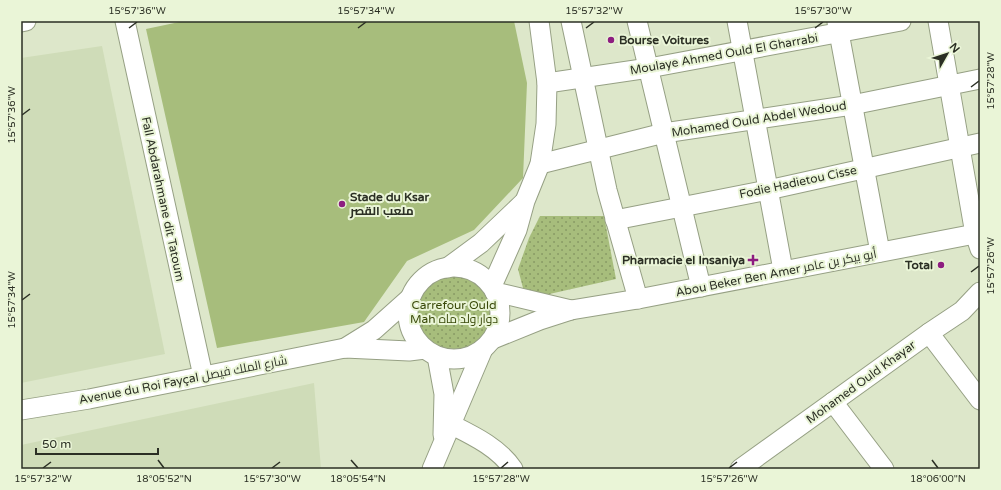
<svg xmlns="http://www.w3.org/2000/svg" width="1001" height="490" viewBox="0 0 1001 490" font-family="'Varela Round',Cairo,sans-serif">
<style>
.built{fill:#cfdcb8}
.park{fill:url(#park-dots)}
.garden{fill:#a7bd7c}
.lines{fill:none;stroke-linecap:round;stroke-linejoin:round}
.minor-casing{stroke:#96a084;stroke-width:21}
.minor{stroke:#fff;stroke-width:19}
.ticks{fill:none;stroke:#2b2f24;stroke-width:1.5}
.poi-dot{fill:#8d1d80;stroke:#eaf5d7;stroke-width:1.5}
.labels{text-anchor:middle;stroke-width:4;stroke-linejoin:round;paint-order:stroke}
.poi-label{font-size:12px;font-weight:bold;fill:#2b2f24;stroke:#eaf5d7;text-anchor:start}
.street-label{font-size:12px;fill:#2b2f24;stroke:#eaf5d7}
.park-label{font-size:12px;fill:#394909;stroke:#eaf5d7}
.neatline{fill:none;stroke:#2b2f24;stroke-width:1.5}
.ticks-label{font-size:10px;text-anchor:middle;fill:#2b2f24}
</style>
<defs>
<pattern id="park-dots" width="8" height="8" patternUnits="userSpaceOnUse"><rect width="8" height="8" fill="#a7bd7c"/><path d="M2 2h.1M6 6h.1" fill="none" stroke="#889a65" stroke-width="1.8" stroke-linecap="round"/></pattern>
</defs>
<rect width="100%" height="100%" fill="#dde7ca"/>
<g class="built">
<path d="M 102,46 L 165,354 L 21,383 L 21,58 Z"/>
<path d="M 314,383 L 321,469 L 21,469 L 21,445 Z"/>
</g>
<g class="park">
<path d="M 540,216 L 604,216 L 616,279 L 545,295 L 523,288 L 518,269 L 529,238 Z"/>
<circle cx="454" cy="312" r="37"/>
</g>
<path class="garden" d="M 184,21 L 514,21 L 527,83 L 523,178 L 474,230 L 407,261 L 364,322 L 217,348 L 146,29 Z"/>
<g class="lines">
<defs>
<g id="minor">
<path d="M 125,21 L 203,376"/>
<path d="M 571,21 L 607,190 L 638,299"/>
<path d="M 637,21 L 701,287"/>
<path d="M 737,21 L 783,270"/>
<path d="M 938,21 L 975,234 L 980,249"/>
<path d="M 21,22 L 26,21"/>
<path d="M 837,22 L 880,252"/>
<path d="M 547,83 L 649,68 L 901,21"/>
<path d="M 540,164 L 664,133 L 852,105 L 980,79"/>
<path d="M 615,220 L 768,190 L 980,143"/>
<circle cx="454" cy="313" r="46"/>
<path d="M 447,268 L 481,243 L 523,203"/>
<path d="M 492,286 L 517,230 L 525,201 L 540,164 L 546,124 L 547,83 L 539,21"/>
<path d="M 495,292 L 571,310"/>
<path d="M 929,333 L 980,400"/>
<path d="M 493,339 L 540,320 L 571,310 L 638,299 L 980,233"/>
<path d="M 345,348 L 374,330 L 411,297"/>
<path d="M 437,356 L 444,394 L 443,435"/>
<path d="M 833,402 L 884,469"/>
<path d="M 21,410 L 89,399 L 345,348 L 409,351 L 425,349"/>
<path d="M 452,425 C 474,436 499,448 513,469"/>
<path d="M 432,469 L 483,349"/>
<path d="M 740,469 L 929,333 L 962,311 L 980,292"/>
</g>
</defs>
<use href="#minor" class="minor-casing"/>
<use href="#minor" class="minor"/>
</g>
<path class="ticks" d="M 129,28 L 137,22M 358,28 L 366,22M 586,28 L 594,22M 815,28 L 823,22M 971,87 L 979,81M 22,115 L 30,109M 971,272 L 979,266M 22,300 L 30,294M 158,460 L 164,468M 351,460 L 358,468M 932,460 L 938,468M 43,468 L 51,462M 272,468 L 280,462M 501,468 L 508,462M 729,468 L 737,462"/>
<g class="poi-dot">
<circle cx="611" cy="40" r="4"/>
<circle cx="342" cy="204" r="4"/>
<path d="M751 254h4v4h4v4h-4v4h-4v-4h-4v-4h4z"/>
<circle cx="941" cy="265" r="4"/>
</g>
<g class="labels">
<g class="poi-label">
<text x="619" y="44">Bourse Voitures</text>
<text x="350" y="201">Stade du Ksar<tspan x="350" dy="14">ملعب القصر</tspan></text>
<text x="745" y="264" text-anchor="end">Pharmacie el Insaniya</text>
<text x="933" y="269" text-anchor="end">Total</text>
</g>
<g class="street-label">
<text transform="translate(724 54) rotate(-10)" y="4">Moulaye Ahmed Ould El Gharrabi</text>
<text transform="translate(759 119) rotate(-9)" y="4">Mohamed Ould Abdel Wedoud</text>
<text transform="translate(798 182) rotate(-12)" y="4">Fodie Hadietou Cisse</text>
<text transform="translate(163 199) rotate(78)" y="4">Fall Abdarahmane dit Tatoum</text>
<text transform="translate(776 273) rotate(-11)" y="4">Abou Beker Ben Amer أبو بيكر بن عامر</text>
<text transform="translate(183 380) rotate(-11)" y="4">Avenue du Roi Fayçal شارع الملك فيصل</text>
<text transform="translate(861 382) rotate(-36)" y="4">Mohamed Ould Khayar</text>
</g>
<g class="park-label">
<text x="454" y="309">Carrefour Ould<tspan x="454" dy="14">Mah دوار ولد ماه</tspan></text>
</g>
</g>
<rect width="1001" height="490" fill="none" stroke="#eaf5d7" stroke-width="44"/>
<g transform="translate(947 54) rotate(51)" stroke="#eaf5d7" stroke-width="3" paint-order="stroke">
<path d="M0-3L7 15L0 10L-7 15Z" fill="#2b2f24"/>
<text y="-6" font-size="11" font-weight="bold" text-anchor="middle" fill="#2b2f24">N</text>
</g>
<path d="M36 448v6h122v-6" fill="none" stroke="#2b2f24" stroke-width="2"/>
<text x="42" y="448" font-size="12" fill="#2b2f24" stroke="#eaf5d7" stroke-width="3" paint-order="stroke">50 m</text>
<rect x="22" y="22" width="957" height="446" class="neatline"/>
<g class="ticks-label">
<text x="137" y="14">15°57'36"W</text>
<text x="366" y="14">15°57'34"W</text>
<text x="594" y="14">15°57'32"W</text>
<text x="823" y="14">15°57'30"W</text>
<text transform="translate(990 81) rotate(-90)" y="4">15°57'28"W</text>
<text transform="translate(11 115) rotate(-90)" y="4">15°57'36"W</text>
<text transform="translate(990 266) rotate(-90)" y="4">15°57'26"W</text>
<text transform="translate(11 300) rotate(-90)" y="4">15°57'34"W</text>
<text x="43" y="482">15°57'32"W</text>
<text x="164" y="482">18°05'52"N</text>
<text x="272" y="482">15°57'30"W</text>
<text x="358" y="482">18°05'54"N</text>
<text x="501" y="482">15°57'28"W</text>
<text x="729" y="482">15°57'26"W</text>
<text x="938" y="482">18°06'00"N</text>
</g>
</svg>
